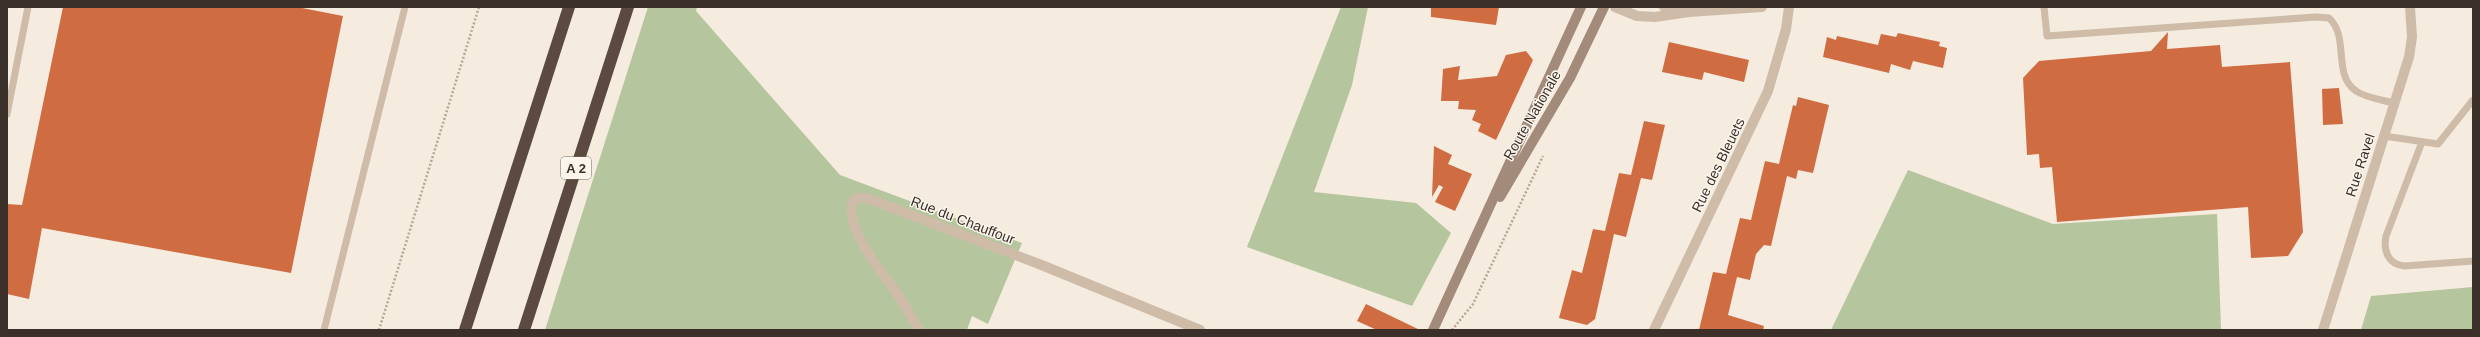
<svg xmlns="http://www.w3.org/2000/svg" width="2480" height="337" viewBox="0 0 2480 337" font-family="Arial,sans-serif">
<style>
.green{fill:#b5c59d}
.building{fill:#cf6c42}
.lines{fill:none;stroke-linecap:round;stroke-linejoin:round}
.path{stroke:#baa693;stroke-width:2.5;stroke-dasharray:2 2;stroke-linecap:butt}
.service{stroke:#cebca9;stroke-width:7}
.minor{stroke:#cebca9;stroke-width:10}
.tertiary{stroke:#cebca9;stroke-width:10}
.secondary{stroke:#a28b7a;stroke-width:10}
.motorway{stroke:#5c4a40;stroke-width:12}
.labels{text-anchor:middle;stroke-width:3;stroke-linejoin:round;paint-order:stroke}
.shield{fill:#fbf5ec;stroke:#756b64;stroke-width:1}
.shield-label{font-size:13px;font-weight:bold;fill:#3b3029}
.street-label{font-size:14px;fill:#3b3029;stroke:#fbf5ec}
</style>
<rect width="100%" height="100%" fill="#f5ebde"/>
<g class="green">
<path d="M 648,7 L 697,7 L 696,11 L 840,175 L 1022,243 L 988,324 L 972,316 L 967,330 L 545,330 Z"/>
<path d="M 1341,7 L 1368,7 L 1352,85 L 1314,192 L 1416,203 L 1451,233 L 1412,306 L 1247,247 Z"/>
<path d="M 1908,170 L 2053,224 L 2217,214 L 2221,330 L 1831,330 Z"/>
<path d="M 2473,287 L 2473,330 L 2361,330 L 2371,296 Z"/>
</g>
<g class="building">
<path d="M 63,7 L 297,7 L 343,16 L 291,273 L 42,228 L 29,299 L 7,294 L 7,204 L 22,205 Z"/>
<path d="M 1431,7 L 1499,7 L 1496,25 L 1431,17 Z"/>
<path d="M 2168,32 L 2167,49 L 2220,45 L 2222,67 L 2290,62 L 2303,232 L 2288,256 L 2251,258 L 2248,207 L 2057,222 L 2052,167 L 2040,168 L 2039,154 L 2027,155 L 2023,78 L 2039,61 L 2151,51 Z"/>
<path d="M 1898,33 L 1940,42 L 1939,46 L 1947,48 L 1943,68 L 1913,61 L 1910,70 L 1891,64 L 1889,73 L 1823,57 L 1827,37 L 1836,40 L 1837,36 L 1878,45 L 1881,34 L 1896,37 Z"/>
<path d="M 1669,42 L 1749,60 L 1744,82 L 1704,72 L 1702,80 L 1662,72 Z"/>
<path d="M 1526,51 L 1533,60 L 1496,140 L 1478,131 L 1481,124 L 1472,120 L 1476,110 L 1458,109 L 1459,101 L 1441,101 L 1443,69 L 1460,66 L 1458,80 L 1497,76 L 1506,55 Z"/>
<path d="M 2339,88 L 2343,124 L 2323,125 L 2322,89 Z"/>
<path d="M 1798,97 L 1829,105 L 1813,173 L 1798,170 L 1796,179 L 1787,176 L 1771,246 L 1764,245 L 1756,254 L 1750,280 L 1737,277 L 1728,315 L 1764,326 L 1763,330 L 1699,330 L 1713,272 L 1726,274 L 1740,218 L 1751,220 L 1765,161 L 1779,164 L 1793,105 L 1796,106 Z"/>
<path d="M 1644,121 L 1665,125 L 1652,180 L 1641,178 L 1626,237 L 1614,234 L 1595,319 L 1587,325 L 1559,318 L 1572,270 L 1582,273 L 1593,229 L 1605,231 L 1619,173 L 1631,175 Z"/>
<path d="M 1434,146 L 1452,155 L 1448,164 L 1472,174 L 1455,211 L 1435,202 L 1443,187 L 1439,185 L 1432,197 Z"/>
<path d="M 1366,304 L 1420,330 L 1377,330 L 1357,321 Z"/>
</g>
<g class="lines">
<g class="path">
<path d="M 379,330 L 479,7"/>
<path d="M 1452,330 L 1473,304 L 1543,156"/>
</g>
<g class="service">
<path d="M 2044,7 L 2047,36 L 2316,17 L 2329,18 C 2350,37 2332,75 2356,91 C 2366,98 2383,100 2394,103"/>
<path d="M 7,114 L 28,7"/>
<path d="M 2384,136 L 2438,144 L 2473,100"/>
<path d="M 2422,142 L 2386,236 C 2383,251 2388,264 2404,266 L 2473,261"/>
<path d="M 324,330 L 405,7"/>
</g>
<g class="minor">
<path d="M 919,330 C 912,318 906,307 898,295 C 884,274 843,228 853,201 L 858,198 L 867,198 L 1044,266 L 1200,330"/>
<path d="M 1654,330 L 1768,91 L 1786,29 L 1789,7"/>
<path d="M 2323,330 L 2409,57 L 2412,37 L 2410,7"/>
</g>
<g class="tertiary">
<path d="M 1615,7 L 1637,16 L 1655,17 L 1689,12 L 1762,7"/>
<path d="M 1664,7 L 1682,10"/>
</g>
<g class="secondary">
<path d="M 1500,197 L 1570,78 L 1604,7"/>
<path d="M 1433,330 L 1581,7"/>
</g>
<g class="motorway">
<path d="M 465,330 L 569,7"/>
<path d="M 524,330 L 628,7"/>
</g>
</g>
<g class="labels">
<rect class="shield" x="561" y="157" width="30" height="22" rx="3"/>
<g class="shield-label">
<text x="576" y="173">A 2</text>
</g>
<g class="street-label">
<text transform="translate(1532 115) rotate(-60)" y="5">Route Nationale</text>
<text transform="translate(1718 165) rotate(-64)" y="5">Rue des Bleuets</text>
<text transform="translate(2360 165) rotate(-72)" y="5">Rue Ravel</text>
<text transform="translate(963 220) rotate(21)" y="5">Rue du Chauffour</text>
</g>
</g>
<rect width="2480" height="337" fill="none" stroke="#3b3029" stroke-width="16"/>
</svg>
